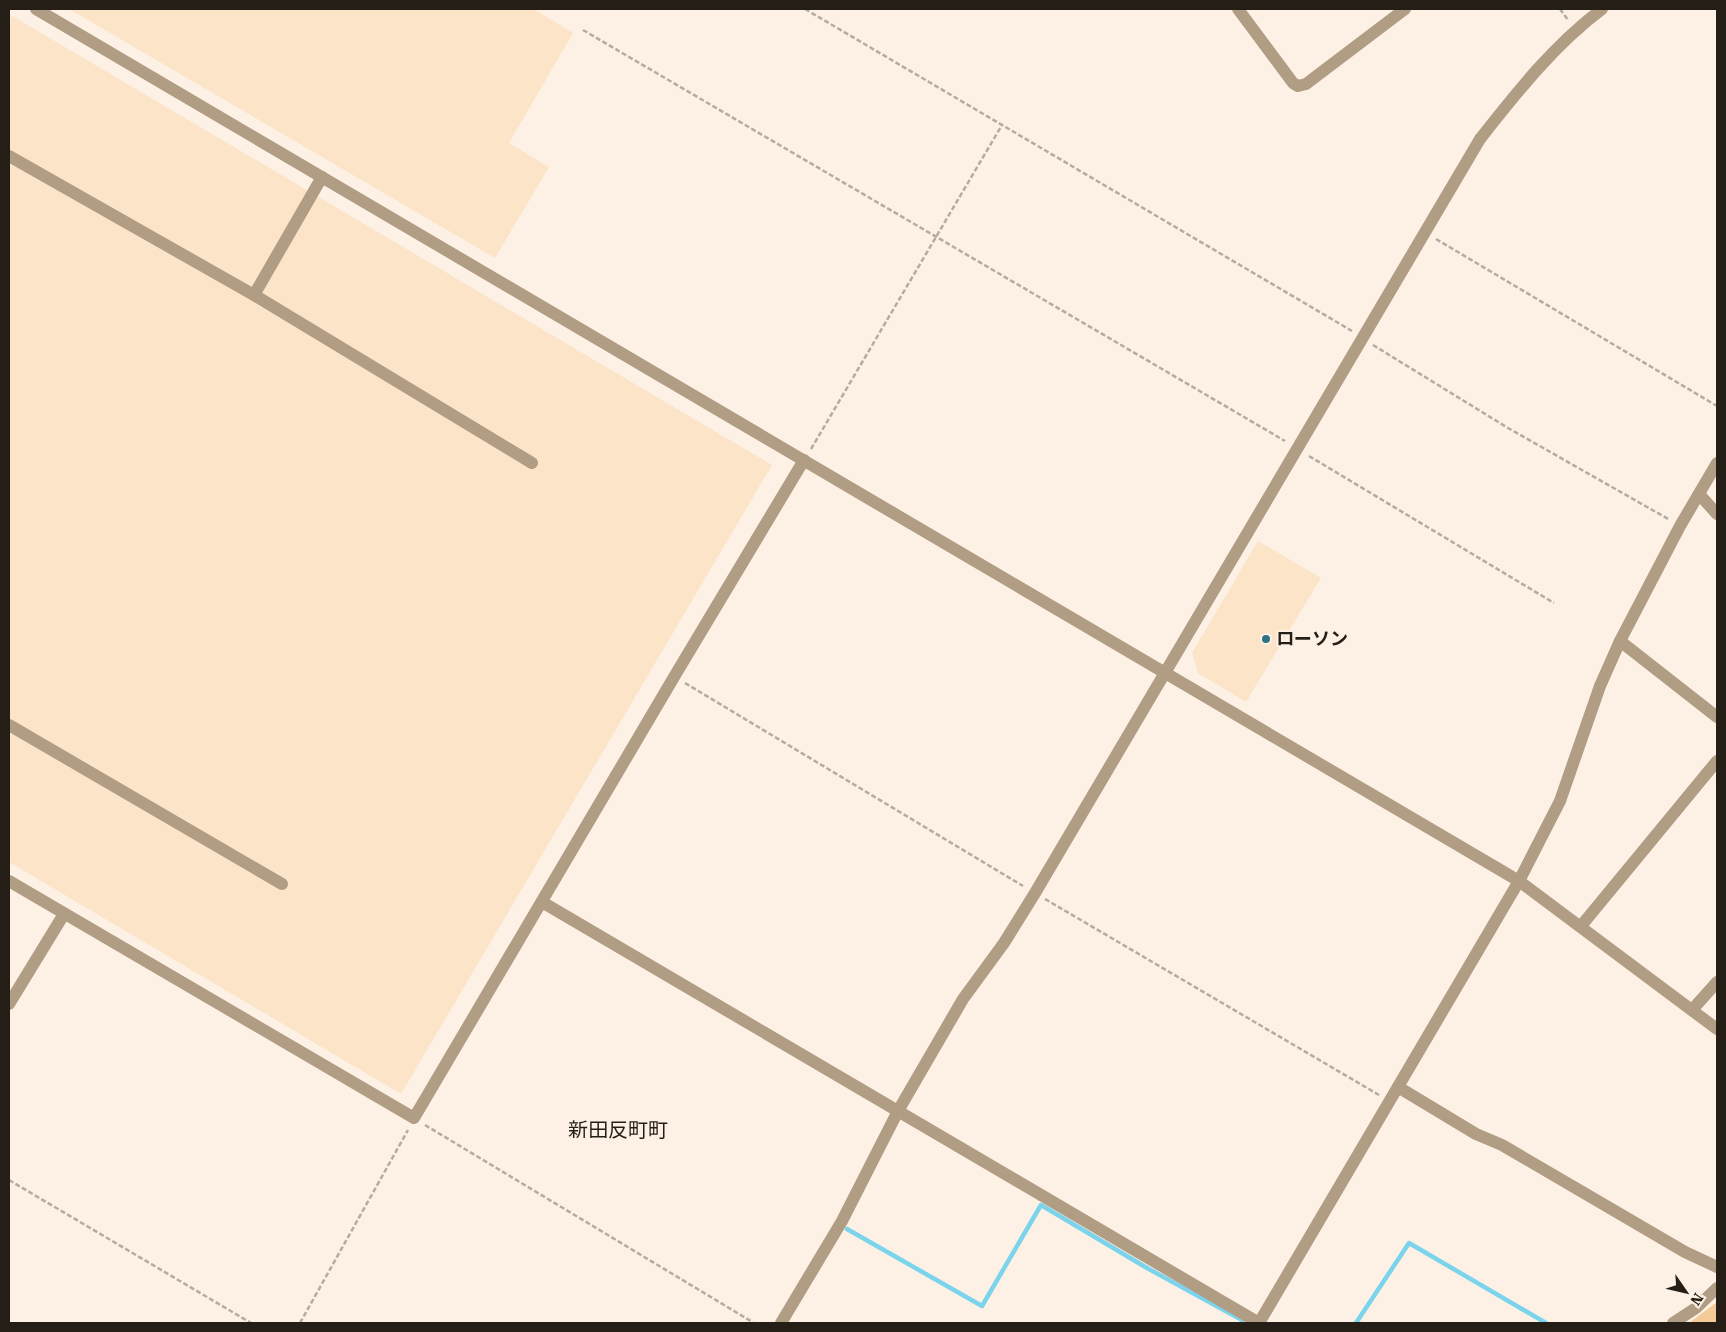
<svg xmlns="http://www.w3.org/2000/svg" width="1726" height="1332" viewBox="0 0 1726 1332" font-family="'Roboto Serif','Noto Sans JP',serif">
<style>
.built{fill:#fce4c9}
.green{fill:#f4ca99}
.lines{fill:none;stroke-linecap:round;stroke-linejoin:round}
.stream{stroke:#7bd4ec;stroke-width:4.5}
.path{stroke:#b5aca0;stroke-width:2.5;stroke-dasharray:5 2.5;stroke-linecap:butt}
.minor{stroke:#b19c84;stroke-width:12}
.poi-dot{fill:#2e7182;stroke:#fcf1e4;stroke-width:2}
.labels{text-anchor:middle;stroke-width:4;stroke-linejoin:round;paint-order:stroke}
.poi-label{font-size:18px;font-weight:bold;fill:#241e16;stroke:#fcf1e4;text-anchor:start}
.quarter-label{font-size:20px;fill:#241e16;stroke:#fcf1e4}
</style>
<rect width="100%" height="100%" fill="#fcf1e4"/>
<g class="built">
<path d="M 69,9 L 534,9 L 573,33 L 509,143 L 549,167 L 495,258 Z"/>
<path d="M 9,14 L 772,465 L 401,1094 L 9,862 Z"/>
<path d="M 1258,541 L 1321,578 L 1246,702 L 1198,673 L 1192,653 Z"/>
</g>
<path class="green" d="M 1717,1302 L 1717,1323 L 1689,1323 Z"/>
<g class="lines">
<g class="stream">
<path d="M 847,1229 L 982,1306 L 1041,1205 L 1147,1268 L 1242,1320"/>
<path d="M 1356,1323 L 1409,1243 L 1546,1323"/>
</g>
<g class="path">
<path d="M 805,9 L 1352,331"/>
<path d="M 1560,9 L 1568,20"/>
<path d="M 583,30 L 1285,441"/>
<path d="M 1436,239 L 1717,406"/>
<path d="M 1373,345 L 1508,428 L 1670,520"/>
<path d="M 811,449 L 1002,125"/>
<path d="M 1309,456 L 1554,603"/>
<path d="M 685,683 L 1023,886"/>
<path d="M 1045,899 L 1379,1095"/>
<path d="M 425,1125 L 754,1323"/>
<path d="M 9,1180 L 251,1323"/>
<path d="M 300,1323 L 408,1130"/>
</g>
<g class="minor">
<path d="M 36,9 L 1519,881 L 1717,1029"/>
<path d="M 1238,9 L 1293,83 L 1298,86 L 1306,84 L 1405,9"/>
<path d="M 9,156 L 254,295 L 532,463"/>
<path d="M 254,295 L 322,177"/>
<path d="M 1699,494 L 1717,514"/>
<path d="M 1620,641 L 1717,717"/>
<path d="M 9,725 L 282,884"/>
<path d="M 9,881 L 414,1118 L 674,677 L 804,460"/>
<path d="M 542,902 L 1259,1323"/>
<path d="M 1581,926 L 1717,761"/>
<path d="M 9,1004 L 64,914"/>
<path d="M 1692,1010 L 1717,982"/>
<path d="M 1398,1087 L 1476,1134 L 1502,1145 L 1685,1252 L 1717,1267"/>
<path d="M 781,1323 L 842,1221 L 898,1111 L 963,999 L 1004,943 L 1035,893 L 1480,139 C 1517,92 1554,45 1602,9"/>
<path d="M 1259,1323 L 1519,881 L 1560,801 L 1600,686 L 1620,641 L 1680,526 L 1717,463"/>
<path d="M 1673,1323 L 1696,1308 L 1717,1288"/>
</g>
</g>
<circle class="poi-dot" cx="1266" cy="639" r="5"/>
<g class="labels">
<g class="poi-label">
<text x="1276" y="645">ローソン</text>
</g>
<g class="quarter-label">
<text x="618" y="1137">新田反町町</text>
</g>
</g>
<rect width="1726" height="1332" fill="none" stroke="#241e16" stroke-width="20"/>
<g transform="translate(1686 1292) rotate(124)" stroke="#fcf1e4" stroke-width="4" paint-order="stroke">
<path d="M0-4L9 19L0 12L-9 19Z" fill="#241e16"/>
<text y="-8" font-size="14" font-weight="bold" text-anchor="middle" fill="#241e16">N</text>
</g>
</svg>
